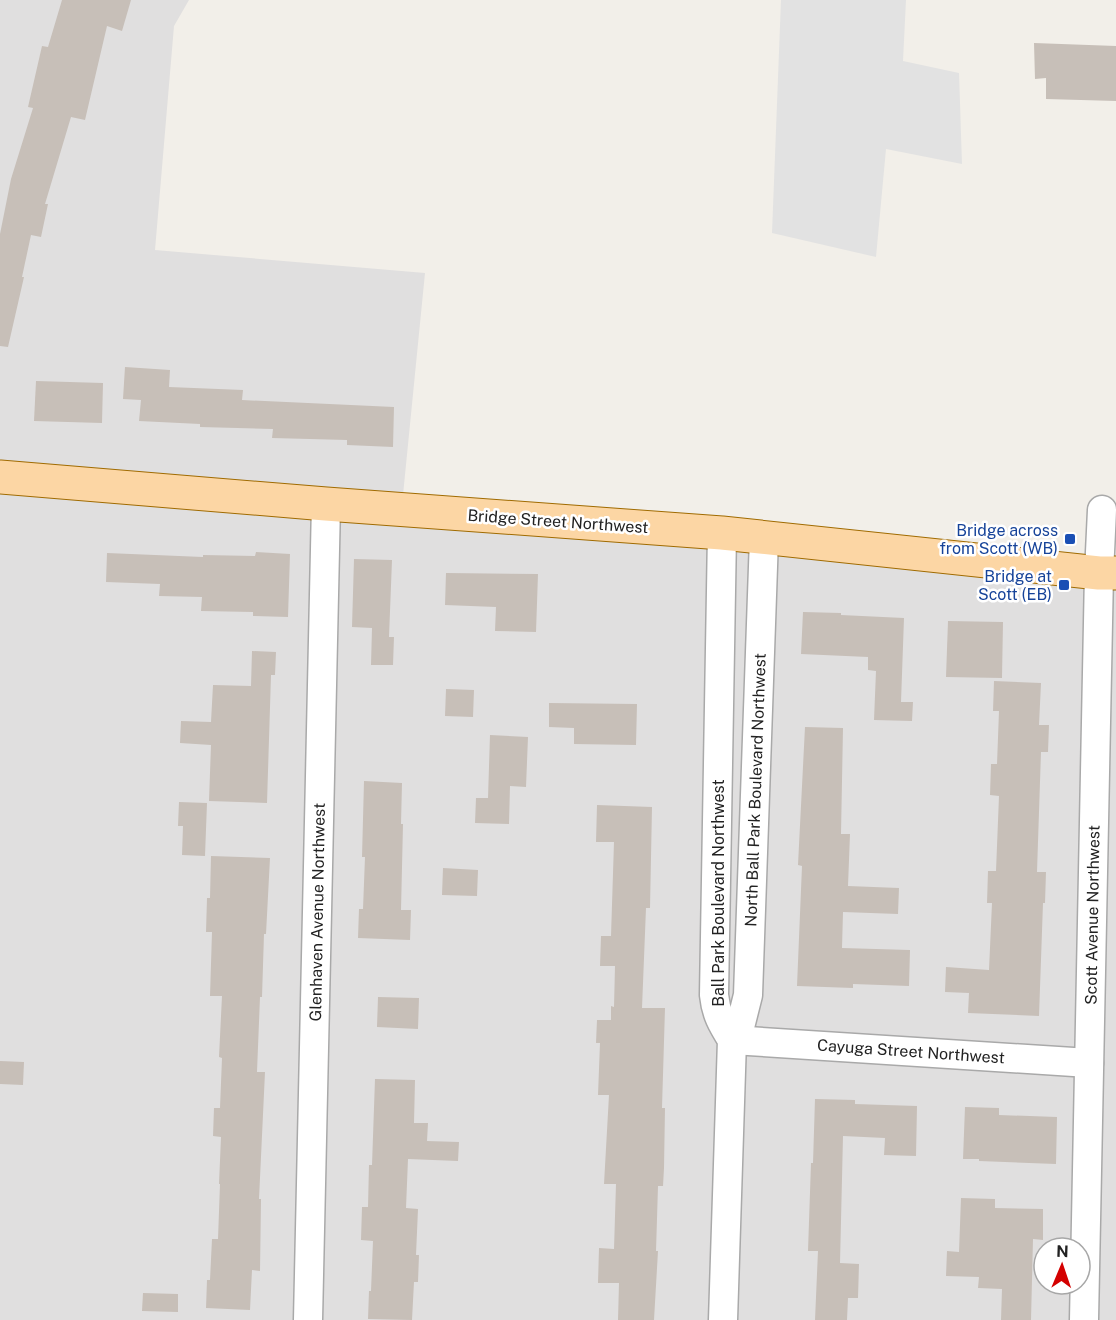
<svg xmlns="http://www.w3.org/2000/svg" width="1116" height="1320" viewBox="0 0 1116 1320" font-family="'Public Sans',sans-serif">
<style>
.residential{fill:#e0dfdf;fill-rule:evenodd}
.parking{fill:#e2e2e2}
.building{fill:#c7bfb8}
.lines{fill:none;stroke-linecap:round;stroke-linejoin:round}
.minor-casing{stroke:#a9a9a9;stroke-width:31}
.major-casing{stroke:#a06b00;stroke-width:35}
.minor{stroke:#fff;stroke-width:28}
.major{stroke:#fcd6a4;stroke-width:33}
.transit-dot{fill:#1a4fb4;stroke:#fff;stroke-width:2}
.labels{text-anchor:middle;stroke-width:5;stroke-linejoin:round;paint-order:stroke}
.street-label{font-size:16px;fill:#222;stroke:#fff}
.transit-label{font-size:16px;fill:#164399;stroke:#fff;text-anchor:end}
</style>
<rect width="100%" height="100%" fill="#f2efe9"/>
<g class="residential">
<path d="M 0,0 L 189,0 L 174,26 L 155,250 L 425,273 L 403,495 L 0,464 Z"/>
<path d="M 0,494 L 403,522 L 1116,583 L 1116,1320 L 0,1320 ZM 1044,1248 L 1080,1248 L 1080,1284 L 1044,1284 Z"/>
</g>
<path class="parking" d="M 781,0 L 906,0 L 903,61 L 959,73 L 962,164 L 886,149 L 876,257 L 772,233 Z"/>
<g class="building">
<path d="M 62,0 L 131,0 L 122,31 L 107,26 L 85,120 L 71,117 L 45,204 L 48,204 L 41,237 L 31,235 L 22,277 L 24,277 L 8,347 L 0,346 L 0,234 L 11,179 L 33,108 L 28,107 L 42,46 L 48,47 Z"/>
<path d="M 1034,43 L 1116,46 L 1116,101 L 1046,99 L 1046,78 L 1035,79 Z"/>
<path d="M 125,367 L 170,370 L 169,387 L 243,390 L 242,400 L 394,407 L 393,447 L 347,445 L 347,440 L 272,438 L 273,429 L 200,427 L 200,424 L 139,421 L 141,400 L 123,399 Z"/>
<path d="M 36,381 L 103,383 L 102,423 L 34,421 Z"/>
<path d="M 256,552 L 290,554 L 288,617 L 253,616 L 253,612 L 201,611 L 202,597 L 159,596 L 160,584 L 106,582 L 107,553 L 203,557 L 203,555 L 255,556 Z"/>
<path d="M 354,559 L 392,560 L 389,637 L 394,637 L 393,665 L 371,665 L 372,628 L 352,627 Z"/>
<path d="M 446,573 L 538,574 L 536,632 L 495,631 L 496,607 L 445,605 Z"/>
<path d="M 803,612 L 841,613 L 841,615 L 904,618 L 901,702 L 913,702 L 912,721 L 874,720 L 876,671 L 868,670 L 868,657 L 801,654 Z"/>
<path d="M 948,621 L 1003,622 L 1002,678 L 946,677 Z"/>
<path d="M 252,651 L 276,652 L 275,675 L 271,675 L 267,803 L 209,801 L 211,745 L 180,743 L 181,721 L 211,722 L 213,685 L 251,686 Z"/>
<path d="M 994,681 L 1041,683 L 1039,725 L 1049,725 L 1048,752 L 1041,752 L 1037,872 L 1046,872 L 1045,903 L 1043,903 L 1039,1016 L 968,1013 L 969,993 L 945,992 L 946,967 L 989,970 L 992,903 L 987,903 L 988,871 L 996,871 L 999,796 L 990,795 L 991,764 L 997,764 L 999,711 L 993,711 Z"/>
<path d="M 446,689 L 474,690 L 473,717 L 445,716 Z"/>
<path d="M 549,703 L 637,704 L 636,745 L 574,744 L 574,728 L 549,727 Z"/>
<path d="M 805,727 L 843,728 L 841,834 L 850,834 L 848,886 L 899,888 L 898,914 L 843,912 L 842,948 L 910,950 L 909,986 L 853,984 L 853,988 L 797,986 L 802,866 L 798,865 Z"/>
<path d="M 490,735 L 528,737 L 526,787 L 510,786 L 509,824 L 475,823 L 476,798 L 488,798 Z"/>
<path d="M 364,781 L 402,783 L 401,824 L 403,824 L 401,910 L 411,910 L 410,940 L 358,938 L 359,909 L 363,909 L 365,857 L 362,857 Z"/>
<path d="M 179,802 L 207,803 L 205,856 L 182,855 L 183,826 L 178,826 Z"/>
<path d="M 597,805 L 652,807 L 650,908 L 646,908 L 642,1008 L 665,1008 L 662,1108 L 665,1108 L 664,1168 L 663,1186 L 658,1186 L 656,1251 L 658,1251 L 654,1320 L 618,1320 L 619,1283 L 598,1283 L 599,1248 L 614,1249 L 616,1184 L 604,1184 L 609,1095 L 598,1095 L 600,1043 L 596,1043 L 597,1020 L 611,1020 L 611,1006 L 614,1007 L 615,966 L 600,966 L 601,936 L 611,936 L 614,842 L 596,842 Z"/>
<path d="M 211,856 L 270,858 L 266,934 L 264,934 L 262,997 L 260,997 L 257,1072 L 265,1072 L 259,1199 L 261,1199 L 260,1271 L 252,1270 L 250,1310 L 206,1308 L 207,1280 L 210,1280 L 212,1239 L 218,1239 L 220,1184 L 219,1184 L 221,1137 L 213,1136 L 214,1108 L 220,1108 L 222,1058 L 219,1057 L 222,996 L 210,996 L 212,932 L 206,932 L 207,898 L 210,898 Z"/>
<path d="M 443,868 L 478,870 L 477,896 L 442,895 Z"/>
<path d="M 378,997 L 419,998 L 418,1029 L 377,1027 Z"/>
<path d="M 0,1061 L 24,1062 L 23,1085 L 0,1084 Z"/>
<path d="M 375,1079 L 415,1080 L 414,1123 L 428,1123 L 427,1141 L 459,1142 L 458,1161 L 408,1159 L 406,1208 L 418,1209 L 416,1255 L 419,1255 L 418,1282 L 414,1282 L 412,1320 L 368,1319 L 369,1291 L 371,1291 L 373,1241 L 361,1240 L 362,1207 L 368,1207 L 369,1165 L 372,1165 Z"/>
<path d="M 815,1099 L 855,1100 L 855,1104 L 917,1106 L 916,1156 L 884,1155 L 885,1138 L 843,1136 L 840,1263 L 859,1264 L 858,1298 L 848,1298 L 847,1320 L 815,1320 L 818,1251 L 808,1251 L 811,1163 L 813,1163 Z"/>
<path d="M 965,1107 L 999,1108 L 999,1115 L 1057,1117 L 1056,1164 L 979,1161 L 979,1159 L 963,1159 Z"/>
<path d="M 961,1198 L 995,1199 L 995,1208 L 1043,1209 L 1043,1240 L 1033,1239 L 1031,1320 L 1001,1320 L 1002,1289 L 978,1288 L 979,1277 L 946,1276 L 947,1251 L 959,1252 Z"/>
<path d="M 143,1293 L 178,1294 L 178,1312 L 142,1311 Z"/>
</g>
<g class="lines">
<defs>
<g id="minor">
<path d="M 722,533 L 714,995 C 716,1014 722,1024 732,1040 L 723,1320"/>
<path d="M 732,1040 L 740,1027 L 748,995 L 764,538"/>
<path d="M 732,1040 L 1089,1063"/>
<path d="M 308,1320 L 326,504"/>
<path d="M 1084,1320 L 1099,573 L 1102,510"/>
</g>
<path id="major" d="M 0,477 L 326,504 L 722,533 L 1099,573 L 1116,573"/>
</defs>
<use href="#minor" class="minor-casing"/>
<use href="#major" class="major-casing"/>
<use href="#minor" class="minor"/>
<use href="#major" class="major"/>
</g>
<g class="transit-dot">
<rect x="1064" y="533" width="12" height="12" rx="3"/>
<rect x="1058" y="579" width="12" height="12" rx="3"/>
</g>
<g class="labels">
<g class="street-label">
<text transform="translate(558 521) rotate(4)" y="6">Bridge Street Northwest</text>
<text transform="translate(755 790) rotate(-88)" y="6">North Ball Park Boulevard Northwest</text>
<text transform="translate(718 893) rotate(-90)" y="6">Ball Park Boulevard Northwest</text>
<text transform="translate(317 912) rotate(-89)" y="6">Glenhaven Avenue Northwest</text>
<text transform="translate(1092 915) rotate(-89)" y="6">Scott Avenue Northwest</text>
<text transform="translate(911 1051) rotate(4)" y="6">Cayuga Street Northwest</text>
</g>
<g class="transit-label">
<text x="1058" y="536">Bridge across<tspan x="1058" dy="18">from Scott (WB)</tspan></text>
<text x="1052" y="582">Bridge at<tspan x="1052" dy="18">Scott (EB)</tspan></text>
</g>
</g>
<g transform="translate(1062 1266) rotate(2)"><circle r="28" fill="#ffffff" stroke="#a7a7a7" stroke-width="1.5"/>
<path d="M0-4.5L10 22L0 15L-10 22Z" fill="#d40000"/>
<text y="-9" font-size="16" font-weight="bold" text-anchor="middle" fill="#222222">N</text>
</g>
</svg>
